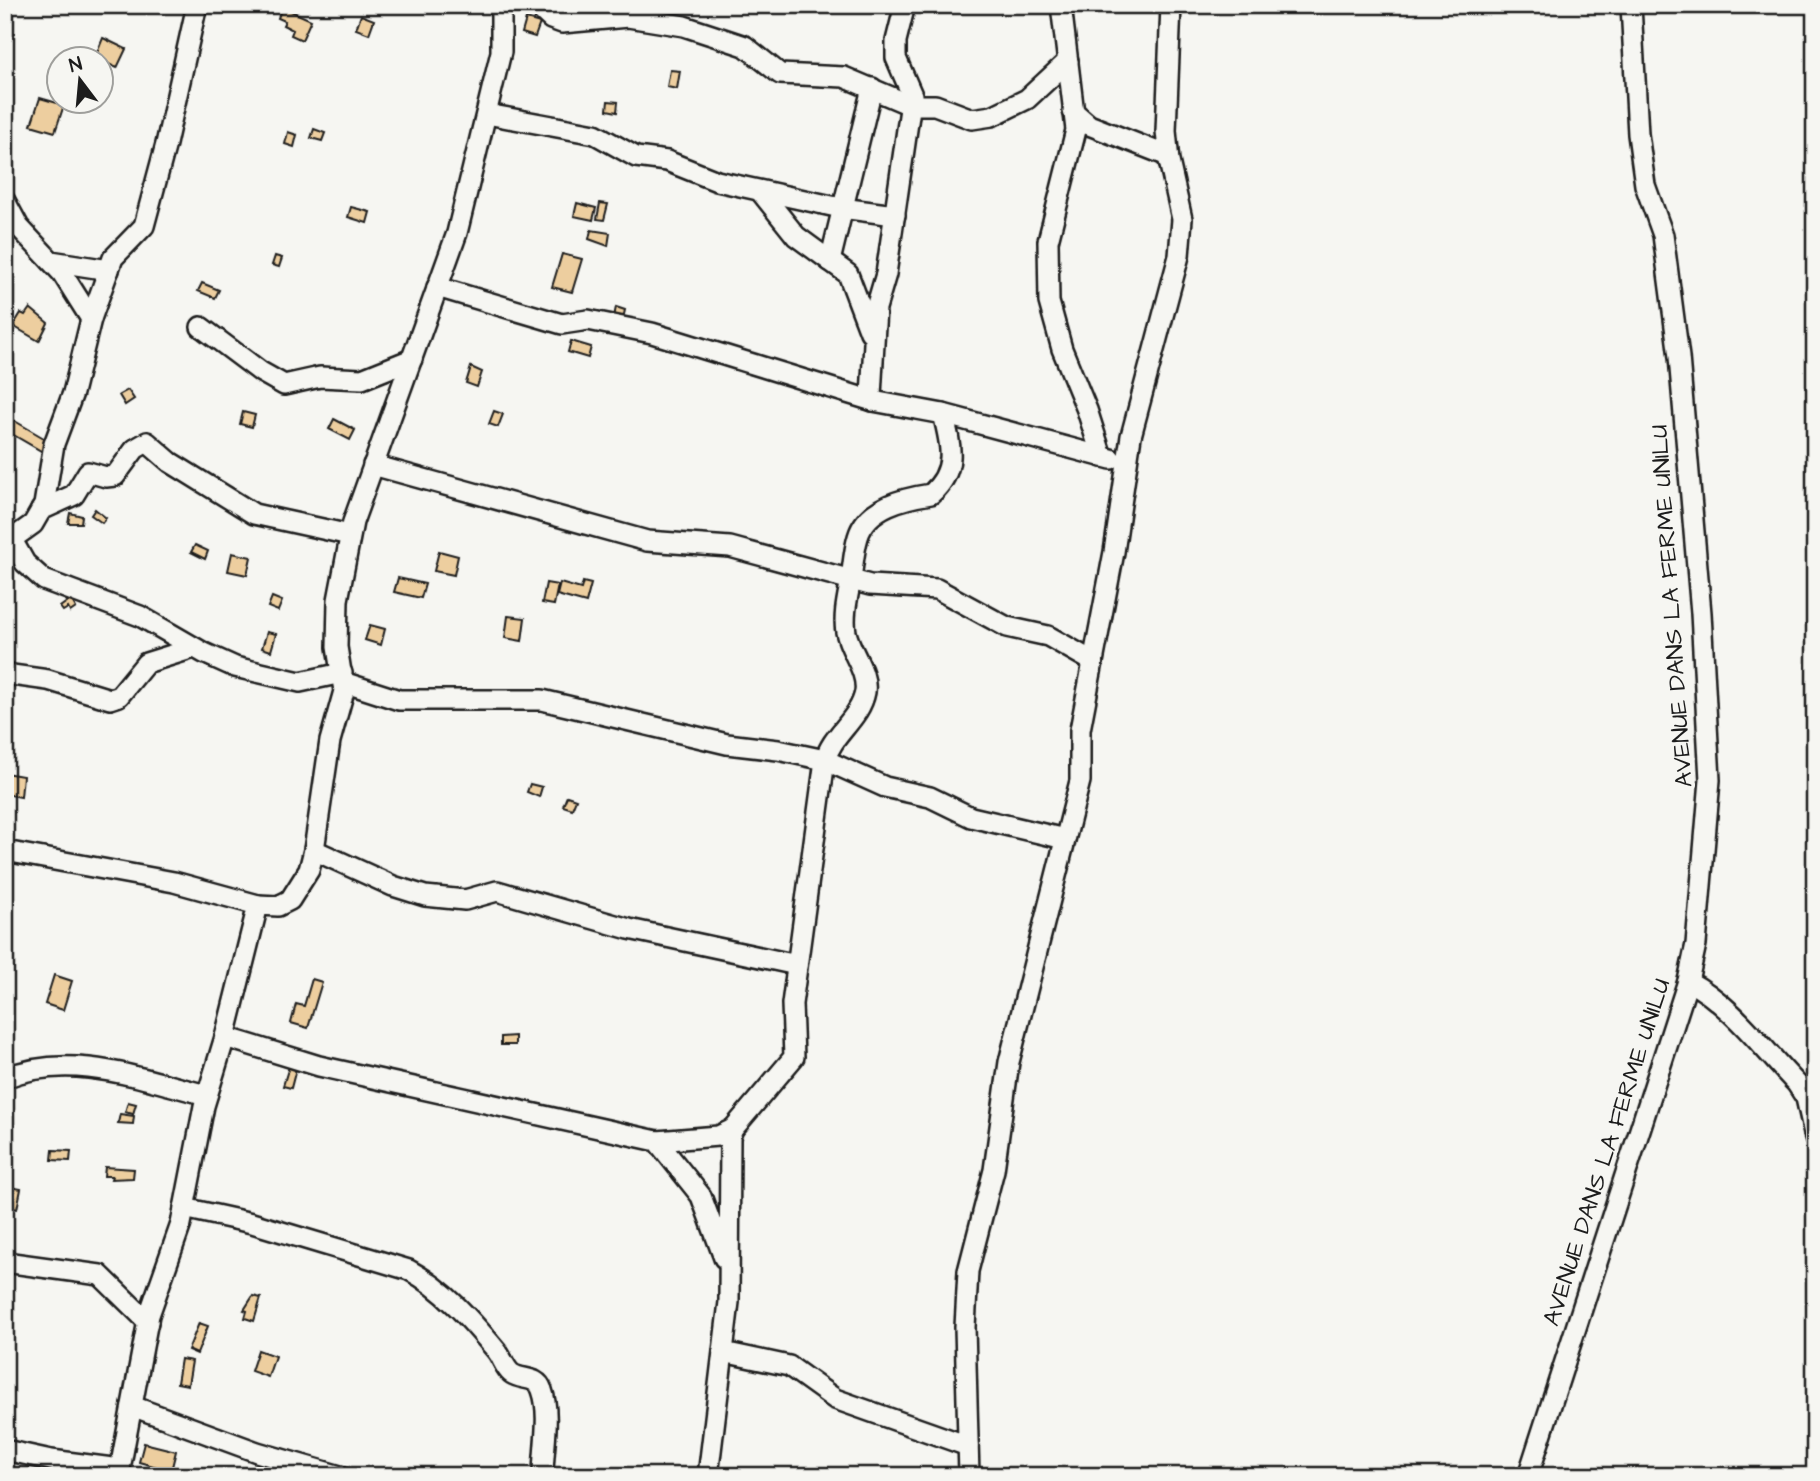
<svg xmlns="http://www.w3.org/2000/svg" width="1820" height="1481" viewBox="0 0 1820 1481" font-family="'Architects Daughter',sans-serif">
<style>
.building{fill:#edce9f;stroke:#1c1c1c;stroke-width:2}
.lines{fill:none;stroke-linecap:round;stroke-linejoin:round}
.minor-casing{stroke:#1c1c1c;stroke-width:24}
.minor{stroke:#f6f6f2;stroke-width:19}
.labels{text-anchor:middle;stroke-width:7;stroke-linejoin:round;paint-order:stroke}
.street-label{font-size:24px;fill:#1c1c1c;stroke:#f6f6f2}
</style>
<rect width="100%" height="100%" fill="#f6f6f2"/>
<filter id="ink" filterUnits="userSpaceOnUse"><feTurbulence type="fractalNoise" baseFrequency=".0143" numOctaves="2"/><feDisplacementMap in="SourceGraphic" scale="14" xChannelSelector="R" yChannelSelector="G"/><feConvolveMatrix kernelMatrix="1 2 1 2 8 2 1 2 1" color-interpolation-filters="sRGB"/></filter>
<g filter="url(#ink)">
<g class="building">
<path d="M 282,7 L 311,20 L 302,40 L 291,35 L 293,30 L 283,25 L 285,21 L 278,18 Z"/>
<path d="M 361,15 L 374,20 L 369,34 L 356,29 Z"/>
<path d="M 526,19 L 540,23 L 535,37 L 522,33 Z"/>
<path d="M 103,38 L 126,49 L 117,68 L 95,58 Z"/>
<path d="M 670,70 L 680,71 L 677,89 L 667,87 Z"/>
<path d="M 40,98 L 64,105 L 55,132 L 31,125 Z"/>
<path d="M 608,101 L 618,102 L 617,112 L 607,110 Z"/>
<path d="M 314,129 L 325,133 L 322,141 L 311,138 Z"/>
<path d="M 288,132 L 297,135 L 294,147 L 285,144 Z"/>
<path d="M 577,203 L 596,208 L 593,220 L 574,216 Z"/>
<path d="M 600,203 L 608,204 L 604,220 L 597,219 Z"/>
<path d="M 351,207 L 370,212 L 367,223 L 348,217 Z"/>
<path d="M 591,230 L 610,233 L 608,246 L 589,239 Z"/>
<path d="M 562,254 L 582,259 L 572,292 L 552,287 Z"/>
<path d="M 275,256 L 282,258 L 279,267 L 272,265 Z"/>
<path d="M 202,283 L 219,290 L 215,298 L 198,291 Z"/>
<path d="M 616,307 L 625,310 L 623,319 L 614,317 Z"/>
<path d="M 30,308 L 48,323 L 39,341 L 13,326 L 21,313 L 25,315 Z"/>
<path d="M 5,333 L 14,336 L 8,359 L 5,359 Z"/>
<path d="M 571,341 L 591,347 L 588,358 L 568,352 Z"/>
<path d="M 471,367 L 482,372 L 477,387 L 466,383 Z"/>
<path d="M 128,390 L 134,399 L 125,405 L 119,395 Z"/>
<path d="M 494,411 L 503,414 L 498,427 L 489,424 Z"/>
<path d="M 243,412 L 255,415 L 252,427 L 240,424 Z"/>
<path d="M 8,417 L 49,441 L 43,452 L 5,430 Z"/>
<path d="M 334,419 L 355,430 L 350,440 L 329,429 Z"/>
<path d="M 95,509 L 106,518 L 102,523 L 91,515 Z"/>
<path d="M 70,513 L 82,516 L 81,523 L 68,523 Z"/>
<path d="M 195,545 L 208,551 L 205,559 L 191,552 Z"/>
<path d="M 439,551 L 458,556 L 454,575 L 434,571 Z"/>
<path d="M 232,553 L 251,557 L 247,575 L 228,571 Z"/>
<path d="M 398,578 L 425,584 L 421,598 L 394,592 Z"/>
<path d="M 583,582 L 591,584 L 586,603 L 557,595 L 560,583 L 581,589 Z"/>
<path d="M 546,583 L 558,585 L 554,605 L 542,603 Z"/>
<path d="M 272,597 L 282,601 L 278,611 L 268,607 Z"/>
<path d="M 71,599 L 76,608 L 70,612 L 68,608 L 63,611 L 60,607 Z"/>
<path d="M 508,616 L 525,618 L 522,641 L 505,638 Z"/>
<path d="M 370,625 L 385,629 L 381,645 L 365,640 Z"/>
<path d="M 267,632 L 276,634 L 271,651 L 262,648 Z"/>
<path d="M 5,773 L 23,776 L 21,797 L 5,794 Z"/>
<path d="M 530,784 L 542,787 L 539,797 L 527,792 Z"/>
<path d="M 567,796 L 576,799 L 572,809 L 563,806 Z"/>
<path d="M 54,975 L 72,981 L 63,1010 L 45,1004 Z"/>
<path d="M 312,979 L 322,982 L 308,1028 L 291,1023 L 296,1004 L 304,1006 Z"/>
<path d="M 515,1036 L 515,1045 L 501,1045 L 501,1037 Z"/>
<path d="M 290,1063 L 297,1065 L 291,1088 L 283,1086 Z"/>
<path d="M 128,1102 L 136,1104 L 133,1114 L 125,1112 Z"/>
<path d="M 120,1114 L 134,1116 L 133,1124 L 118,1123 Z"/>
<path d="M 53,1150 L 71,1151 L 70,1161 L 52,1160 Z"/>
<path d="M 105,1167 L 134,1169 L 133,1178 L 111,1179 L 112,1176 L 104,1176 Z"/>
<path d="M 5,1186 L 21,1189 L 17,1209 L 5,1206 Z"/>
<path d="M 253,1296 L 261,1298 L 254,1321 L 245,1318 L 247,1311 L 244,1310 Z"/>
<path d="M 199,1323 L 208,1326 L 197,1354 L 188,1350 Z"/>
<path d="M 258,1350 L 275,1356 L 268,1377 L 251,1371 Z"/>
<path d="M 181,1359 L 192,1361 L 188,1385 L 177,1383 Z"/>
<path d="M 144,1443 L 176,1451 L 171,1471 L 139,1462 Z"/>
</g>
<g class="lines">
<defs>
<g id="minor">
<path d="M 536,5 L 551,19 L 562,23 L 628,17 L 684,26 L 745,46 L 780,74 L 844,77 L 910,105 L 935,105 L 972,119 L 992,116 L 1027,99 L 1068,61"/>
<path d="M 1061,5 L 1076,130 L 1048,241 L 1049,302 L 1062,349 L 1087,410 L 1102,457"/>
<path d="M 1073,111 L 1089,125 L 1168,156"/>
<path d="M 487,114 L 595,134 L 636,157 L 667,161 L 717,181 L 841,208 L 895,215"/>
<path d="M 760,191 L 796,236 L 848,274 L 870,332"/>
<path d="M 5,201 L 19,227 L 62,273 L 91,319"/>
<path d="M 51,261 L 109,270"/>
<path d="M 830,261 L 872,88"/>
<path d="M 437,287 L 562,324 L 588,320 L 652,333 L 873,401"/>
<path d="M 201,327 L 261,372 L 284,385 L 320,377 L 362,379 L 412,359"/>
<path d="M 943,414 L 1111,459"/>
<path d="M 373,465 L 647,541 L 730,547 L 870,585 L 937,589 L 1007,627 L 1048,636 L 1092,661"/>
<path d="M 41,510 L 74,495 L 88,472 L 106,477 L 115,476 L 135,449 L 147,442 L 170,462 L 254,514 L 350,535"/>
<path d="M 12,540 L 25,563 L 44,580 L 140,616 L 204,653 L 235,667 L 300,682 L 342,673"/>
<path d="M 5,544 L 33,524 L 44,505 L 54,444 L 73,393 L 91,319 L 113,258 L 144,226 L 166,144 L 197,5"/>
<path d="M 5,674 L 48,680 L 110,699 L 119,696 L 146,663 L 194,648"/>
<path d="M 343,682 L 399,700 L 542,700 L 727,744 L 778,750 L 825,760 L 885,787 L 930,797 L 971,817 L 1065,839"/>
<path d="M 314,850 L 393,886 L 425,896 L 465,900 L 497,891 L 629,929 L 797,965"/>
<path d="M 5,851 L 174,882 L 258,905"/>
<path d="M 1688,981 C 1732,1005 1762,1048 1797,1084 L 1806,1098 L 1815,1138"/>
<path d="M 225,1037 L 319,1066 L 657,1141 L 701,1196 L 724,1258"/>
<path d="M 5,1078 C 71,1051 141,1079 207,1095"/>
<path d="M 657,1141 L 718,1136 L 733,1129"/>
<path d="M 184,1208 L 252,1223 L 409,1270 C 444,1289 471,1320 496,1350 C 502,1357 504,1367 511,1373 C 521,1381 537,1375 542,1390 C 551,1415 543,1449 543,1476"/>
<path d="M 5,1262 L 100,1275 L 148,1322"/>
<path d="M 723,1352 L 789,1366 L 835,1399 L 968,1446"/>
<path d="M 132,1406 L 257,1452 L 340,1476"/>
<path d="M 5,1450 L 51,1460 L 120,1469"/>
<path d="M 114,1476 L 120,1469 L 149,1315 L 181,1224 L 204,1106 L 225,1037 L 258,905 L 278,906 L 290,900 L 309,870 L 314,850 L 330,741 L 344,691 L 337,647 L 338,600 L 353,522 L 457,233 L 501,52 L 501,5"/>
<path d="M 708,1476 L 729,1302 L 730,1137 L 733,1129 L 794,1057 L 792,1004 L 825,760 C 832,734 860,719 865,692 C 868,671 850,652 846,632 C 843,615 848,596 851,579 C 853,566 854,550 858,537 C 867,506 905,498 931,494 C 958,470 951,445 943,414 L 873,401 L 871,396 L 876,308 L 886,274 L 912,95 L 896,58 L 896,41 L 905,5"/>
<path d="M 969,1476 L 965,1327 L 968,1271 L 994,1170 L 1009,1062 L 1080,781 L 1080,730 L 1114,552 L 1131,436 L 1179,256 L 1182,219 L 1169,161 L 1166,131 L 1171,5"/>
<path d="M 1528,1476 L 1688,981 L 1696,944 L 1710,780 L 1701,613 L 1679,357 L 1663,235 L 1645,185 L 1638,134 L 1631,5"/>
</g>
</defs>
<use href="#minor" class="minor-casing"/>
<use href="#minor" class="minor"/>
</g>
</g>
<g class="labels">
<g class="street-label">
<text transform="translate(1671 606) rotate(-94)" y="8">AVENUE DANS LA FERME UNILU</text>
<text transform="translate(1606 1152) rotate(-72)" y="8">AVENUE DANS LA FERME UNILU</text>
</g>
</g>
<rect width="1820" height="1481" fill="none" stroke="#f6f6f2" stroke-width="28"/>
<rect x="14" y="14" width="1792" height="1453" fill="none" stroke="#1c1c1c" stroke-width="2.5" filter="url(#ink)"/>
<g transform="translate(80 80) rotate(344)"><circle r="33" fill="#f6f6f2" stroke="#9f9f9c" stroke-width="2"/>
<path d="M0-5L12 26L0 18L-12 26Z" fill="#1c1c1c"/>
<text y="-10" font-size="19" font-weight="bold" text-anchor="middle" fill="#1c1c1c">N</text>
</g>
</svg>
